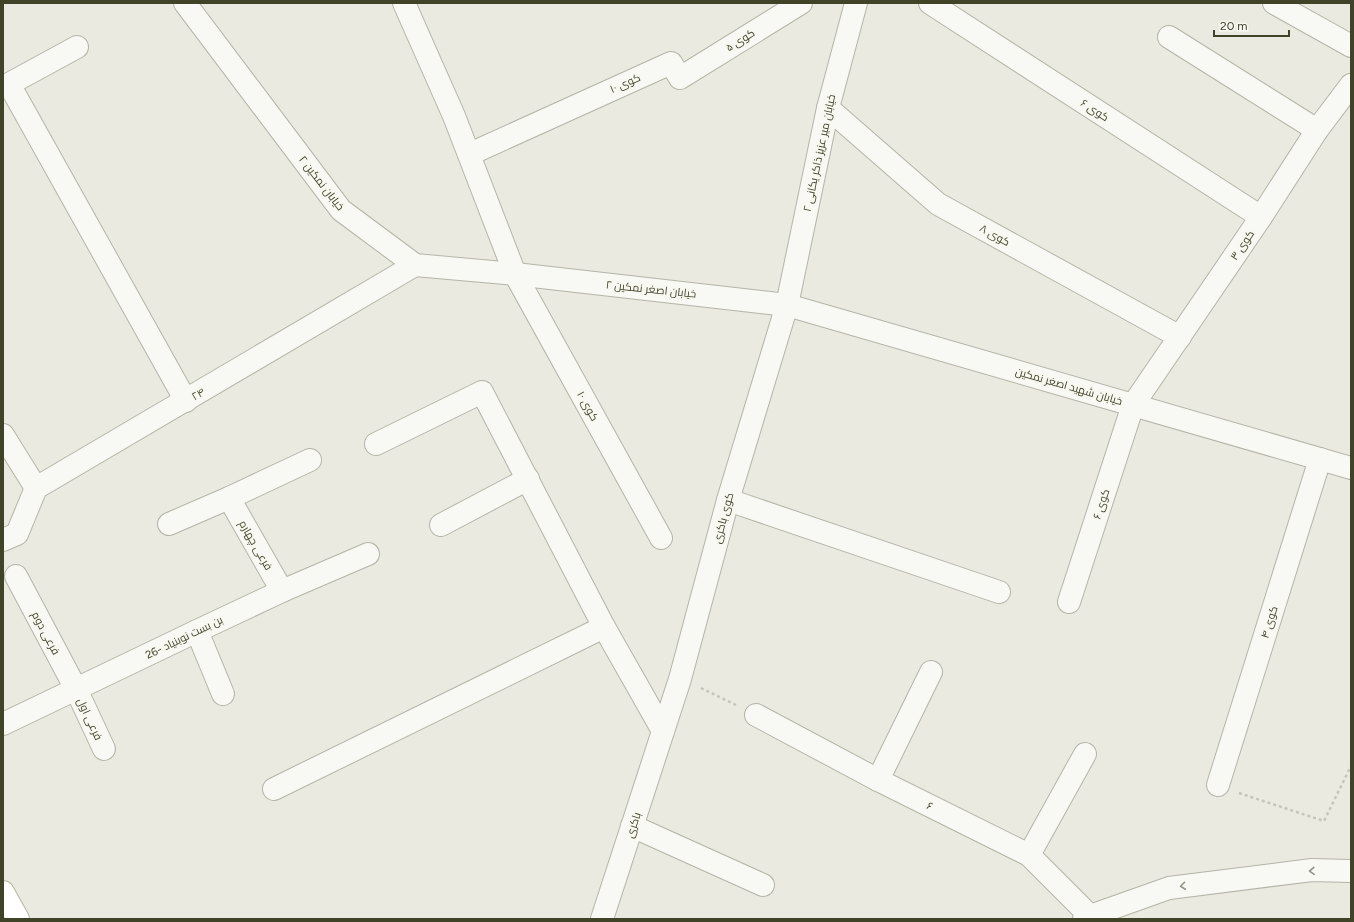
<svg xmlns="http://www.w3.org/2000/svg" width="1354" height="922" viewBox="0 0 1354 922" font-family="Figtree,Cairo,sans-serif">
<style>
.lines{fill:none;stroke-linecap:round;stroke-linejoin:round}
.minor-casing{stroke:#b4b5a6;stroke-width:24}
.primary-casing{stroke:#b6b6a0;stroke-width:24}
.path{stroke:#c5c5bb;stroke-width:2.5;stroke-dasharray:3 3;stroke-linecap:butt}
.minor{stroke:#f8f8f4;stroke-width:22}
.primary{stroke:#fff;stroke-width:22}
.oneway{stroke:#939484}
.labels{text-anchor:middle;stroke-width:3.5;stroke-linejoin:round;paint-order:stroke}
.street-label{font-size:11px;fill:#414329;stroke:#f8f8f1}
</style>
<rect width="100%" height="100%" fill="#eaeae1"/>
<g class="lines">
<defs>
<g id="minor">
<path d="M 185,3 L 341,210 L 415,265 L 515,274 L 787,305 L 1351,468"/>
<path d="M 404,3 L 454,116 L 515,274 L 661,538"/>
<path d="M 930,3 L 1261,217"/>
<path d="M 1274,3 L 1351,46"/>
<path d="M 1169,37 L 1317,130"/>
<path d="M 77,47 L 9,84 L 186,401"/>
<path d="M 828,108 L 938,204 L 1180,337"/>
<path d="M 470,154 L 671,63 L 680,78 L 801,3"/>
<path d="M 3,435 L 36,488"/>
<path d="M 376,444 L 482,392 L 604,627 L 663,731"/>
<path d="M 229,498 L 282,591"/>
<path d="M 728,500 L 999,592"/>
<path d="M 169,524 L 229,498 L 310,460"/>
<path d="M 441,525 L 528,479"/>
<path d="M 3,540 L 17,534 L 36,488 L 415,265"/>
<path d="M 16,576 L 76,689 L 104,749"/>
<path d="M 1069,602 L 1133,405 L 1261,217 L 1317,130 L 1351,85"/>
<path d="M 197,631 L 223,694"/>
<path d="M 756,715 L 878,780 L 1029,855 L 1090,916"/>
<path d="M 3,724 L 197,631 L 282,591 L 368,554"/>
<path d="M 878,780 L 931,672"/>
<path d="M 1218,785 L 1320,459"/>
<path d="M 274,789 L 604,627"/>
<path d="M 632,826 L 763,885"/>
<path d="M 1029,855 L 1085,754"/>
<path d="M 602,919 L 680,679 L 728,500 L 787,305 L 828,108 L 856,3"/>
<path d="M 1084,919 L 1090,916 L 1169,888 L 1312,870 L 1351,871"/>
</g>
<path id="primary" d="M 3,892 L 18,919"/>
</defs>
<use href="#minor" class="minor-casing"/>
<use href="#primary" class="primary-casing"/>
<g class="path">
<path d="M 701,688 L 736,705"/>
<path d="M 1239,793 L 1324,821 L 1351,766"/>
</g>
<use href="#minor" class="minor"/>
<use href="#primary" class="primary"/>
</g>
<defs><path id="oneway-chevron" d="M-2-3.5L2.5 0L-2 3.5" fill="none" stroke-width="1.6" stroke-linecap="round" stroke-linejoin="round"/></defs>
<g class="oneway">
<use href="#oneway-chevron" transform="translate(1312 871) rotate(177)"/>
<use href="#oneway-chevron" transform="translate(1183 886) rotate(173)"/>
</g>
<g class="labels">
<g class="street-label">
<text transform="translate(740 40) rotate(-32)" y="4">کوی ۵</text>
<text transform="translate(625 83) rotate(-24)" y="4">کوی ۱۰</text>
<text transform="translate(1095 110) rotate(33)" y="4">کوی ۶</text>
<text transform="translate(819 153) rotate(-78)" y="4">۲ خیابان میر عزیز ذاکر یکانی</text>
<text transform="translate(322 183) rotate(52)" y="4">خیابان نمکین ۲</text>
<text transform="translate(995 235) rotate(29)" y="4">کوی ۸</text>
<text transform="translate(1242 245) rotate(-56)" y="4">کوی ۳</text>
<text transform="translate(651 289) rotate(6)" y="4">خیابان اصغر نمکین ۲</text>
<text transform="translate(1069 386) rotate(16)" y="4">خیابان شهید اصغر نمکین</text>
<text transform="translate(198 394) rotate(-31)" y="4">۲۴</text>
<text transform="translate(588 406) rotate(61)" y="4">کوی ۱۰</text>
<text transform="translate(1101 504) rotate(-72)" y="4">کوی ۶</text>
<text transform="translate(723 518) rotate(-75)" y="4">کوی باکری</text>
<text transform="translate(256 545) rotate(60)" y="4">فرعی چهارم</text>
<text transform="translate(1269 622) rotate(-73)" y="4">کوی ۴</text>
<text transform="translate(46 633) rotate(62)" y="4">فرعی دوم</text>
<text transform="translate(184 637) rotate(-26)" y="4">26- بن بست نوبنیاد</text>
<text transform="translate(90 719) rotate(65)" y="4">فرعی اول</text>
<text transform="translate(930 806) rotate(27)" y="4">۶</text>
<text transform="translate(633 825) rotate(-72)" y="4">باکری</text>
</g>
</g>
<rect width="1354" height="922" fill="none" stroke="#414329" stroke-width="8"/>
<path d="M1214 30v6h75v-6" fill="none" stroke="#414329" stroke-width="2"/>
<text x="1220" y="30" font-size="12" fill="#414329" stroke="#f8f8f1" stroke-width="3" paint-order="stroke">20 m</text>
</svg>
